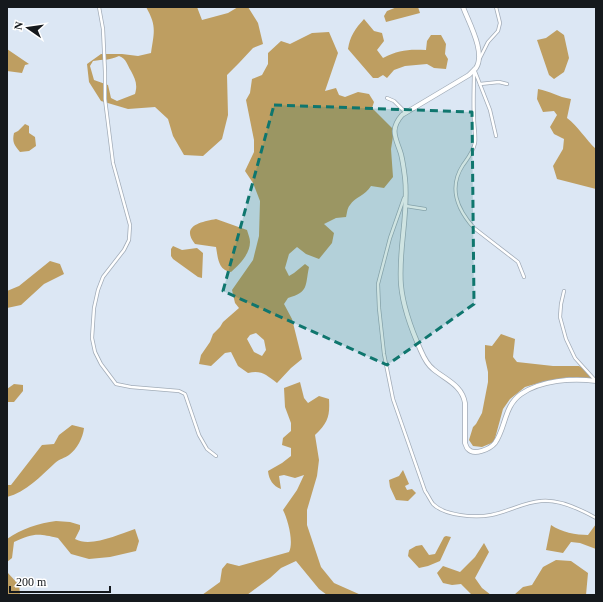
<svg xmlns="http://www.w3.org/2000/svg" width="603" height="602" viewBox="0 0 603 602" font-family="'Times New Roman',serif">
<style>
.forest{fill:#be9e61;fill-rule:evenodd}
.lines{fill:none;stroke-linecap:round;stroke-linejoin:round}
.street-casing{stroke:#a2acb8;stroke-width:4}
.secondary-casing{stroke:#a2acb8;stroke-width:5.5}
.street{stroke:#fff;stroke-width:2.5}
.secondary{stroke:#fff;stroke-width:4}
.marked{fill:#0f766e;fill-opacity:0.2;stroke:#0f766e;stroke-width:3;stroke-dasharray:8 5;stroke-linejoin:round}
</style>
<rect width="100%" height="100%" fill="#dce7f4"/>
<g class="forest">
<path d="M 146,7 L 197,7 L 202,20 L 228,13 L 238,7 L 248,7 L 258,23 L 263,44 L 253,48 L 239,63 L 227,75 L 228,115 L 222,139 L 203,156 L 184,155 L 173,136 L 168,119 L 155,107 L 128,109 L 101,101 L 89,82 L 87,64 L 101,54 L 122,54 L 138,56 L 151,53 C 154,32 157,26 146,7 ZM 119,56 C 127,59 127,65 131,71 C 135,79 138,84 135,94 L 117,101 L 111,98 L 108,85 L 94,80 L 90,66 L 93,61 C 104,59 108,61 119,56 Z"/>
<path d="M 397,7 L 418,7 L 420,13 L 386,22 L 384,16 L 387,11 Z"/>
<path d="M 364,19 L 374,31 L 382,33 L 384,41 L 377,50 L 383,58 C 399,50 408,49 426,50 L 427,41 L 431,35 L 441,35 L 446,44 L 445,54 L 448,59 L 446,69 L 434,68 L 427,64 L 405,66 L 394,70 L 387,78 L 383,75 L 378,78 L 373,78 L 348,49 C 350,36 355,29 364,19 Z"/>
<path d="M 557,30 L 564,35 L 569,58 L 564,72 L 554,79 L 549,75 L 537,40 L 546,38 Z"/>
<path d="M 329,32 L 338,53 L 325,91 L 336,88 L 339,95 L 345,97 L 358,92 L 369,94 L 374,102 L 372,108 L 394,130 L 391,149 L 393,177 L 384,188 L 371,186 C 365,196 355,197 350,205 C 347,208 347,214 346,217 L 336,218 L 324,224 L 334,233 L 332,243 L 319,259 L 306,254 L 297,247 L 289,254 L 285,268 L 289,276 L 294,273 L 305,264 L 309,267 C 305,286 309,292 288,298 L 284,304 L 292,319 L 302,359 L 291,368 L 277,383 C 266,375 262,370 248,373 L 238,366 L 231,352 L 225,353 L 211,366 L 199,364 L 201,355 L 210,342 L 213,334 L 220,327 L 223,322 L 239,308 L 235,303 L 232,290 L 253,260 L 259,236 L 260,201 L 253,183 L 245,171 L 254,152 L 254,140 L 246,100 L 250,93 L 252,79 L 262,75 L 268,64 L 268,53 L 281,41 L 290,44 L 312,33 ZM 256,333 L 264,340 L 266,350 L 262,356 L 254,352 L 247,339 L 250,335 Z"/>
<path d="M 7,49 L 29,64 L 25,65 L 22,73 L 7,71 Z"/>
<path d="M 538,89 C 550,91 558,97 571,99 L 567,118 C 578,126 586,140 596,149 L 596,189 L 557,179 L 553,166 L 563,149 L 564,139 L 554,134 L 550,127 L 557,115 L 554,111 L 543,112 L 537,99 Z"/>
<path d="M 25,124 L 29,126 L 29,133 L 35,137 L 36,146 L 29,151 L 20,152 C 14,145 12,142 14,133 L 18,131 Z"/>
<path d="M 216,219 L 247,230 C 248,234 250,238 250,242 C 250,254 239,265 231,272 C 218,270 218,258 216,247 L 195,244 C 180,225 202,222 216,219 Z"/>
<path d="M 173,246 L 182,250 L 197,248 L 203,253 L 202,278 L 198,277 L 173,259 L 171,256 L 171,249 Z"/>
<path d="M 50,261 L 60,264 L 64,274 L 44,284 L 21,305 L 7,308 L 7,291 L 19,286 Z"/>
<path d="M 501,334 L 515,339 L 513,357 L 517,362 L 553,366 L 579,366 L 589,372 L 592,379 L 570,377 L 542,382 L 525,387 L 510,399 L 503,409 L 494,442 L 482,447 L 473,446 L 469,440 L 473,427 L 476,424 L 482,413 L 488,382 L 488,372 L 485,358 L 485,345 L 492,346 Z"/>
<path d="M 300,382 L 304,398 L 308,403 L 319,396 L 329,399 C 330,416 328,423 315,435 L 319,460 L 317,476 L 307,510 L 307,525 L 321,567 L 334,583 L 361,595 L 327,595 L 319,589 L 296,561 L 281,568 L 270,578 L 247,595 L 202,595 L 220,582 L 222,569 L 227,563 L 239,566 L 289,552 C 294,542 288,520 283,510 L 297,490 L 304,475 L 295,478 L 284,475 L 279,476 L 281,489 C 273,486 269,480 268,471 L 282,463 L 291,456 L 291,448 L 282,445 L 283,438 L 291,431 L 291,423 L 285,407 L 284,388 Z"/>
<path d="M 14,384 L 23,385 L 23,391 L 14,402 L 7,402 L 7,389 Z"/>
<path d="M 72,425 L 84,428 C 83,438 77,449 69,455 C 65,458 59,459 55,463 C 41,476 26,492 7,497 L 7,485 L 11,485 L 42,445 L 54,444 L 59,435 Z"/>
<path d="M 403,470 L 409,484 L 405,486 L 407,490 L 412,489 L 416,493 L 408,501 L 396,500 L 390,487 L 389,480 L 399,476 Z"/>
<path d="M 56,521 L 70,522 L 80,525 L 80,529 L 75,539 C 91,548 119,534 135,529 L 139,541 L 136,551 L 110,557 L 89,559 L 71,554 L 58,538 C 38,533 33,533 14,542 L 12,558 L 7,562 L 7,539 C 21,529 39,523 56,521 Z"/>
<path d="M 596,524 L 596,549 L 580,543 L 571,542 L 563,553 L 546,550 L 551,525 C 561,532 576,535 588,535 Z"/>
<path d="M 446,536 L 451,537 L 440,561 L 428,566 L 419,568 L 408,556 L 409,550 L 416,546 L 422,545 L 429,555 L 435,554 L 444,537 Z"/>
<path d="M 484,543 L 489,552 L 475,578 L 482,588 L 491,595 L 472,595 L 461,584 L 452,585 L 443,583 L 437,573 L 443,566 L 460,572 L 475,557 Z"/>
<path d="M 556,560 L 571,561 L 588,573 L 586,595 L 514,595 L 523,587 L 532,585 L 543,567 Z"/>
<path d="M 7,572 L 19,585 L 20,594 L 12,595 L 7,594 Z"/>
</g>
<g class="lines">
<defs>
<g id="street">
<path d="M 99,7 L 103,29 L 105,72 L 105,99 L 113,163 L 130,225 L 129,240 L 124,250 L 103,277 L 98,290 L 94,308 L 92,338 L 95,352 L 101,364 L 116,384 L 131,387 L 179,391 L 185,394 L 199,435 L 207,449 L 216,456"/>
<path d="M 480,58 L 488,42 L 498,31 L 500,23 L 496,7"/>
<path d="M 480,84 L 499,82 L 507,84"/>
<path d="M 387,98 L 394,101 L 406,113"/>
<path d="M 496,136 L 490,110 L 474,69 C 474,86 473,102 474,119 C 474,126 476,136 475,143 C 473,152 468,158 463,165 C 448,188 457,209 474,228 L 518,262 L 524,277"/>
<path d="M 404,198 L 390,238 L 378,284 L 379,308 L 384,354 L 393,399 L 425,491 C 428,495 430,500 433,504 C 445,516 476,518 491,515 C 508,512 524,502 541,501 C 559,499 580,509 596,518"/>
<path d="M 406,206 L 425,209"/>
<path d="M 564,291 L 561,304 L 560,317 L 566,339 L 575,358 L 595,380"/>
</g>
<path id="secondary" d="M 463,7 C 469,23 486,53 476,68 C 474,70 471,73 469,75 L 402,115 C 389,130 396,138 401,154 C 403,162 404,170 405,178 C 409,214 398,249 401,285 C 403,307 412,331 421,351 C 424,358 428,365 433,369 C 446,380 462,385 465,403 L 465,443 C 466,445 466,447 468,449 C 474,456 490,449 495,443 C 506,427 504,406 521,394 C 541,380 572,378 596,381"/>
</defs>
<use href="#street" class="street-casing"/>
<use href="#secondary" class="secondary-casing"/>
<use href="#street" class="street"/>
<use href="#secondary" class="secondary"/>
</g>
<path class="marked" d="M 274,105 L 472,112 L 474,304 L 387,365 L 223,291 Z"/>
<rect width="603" height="602" fill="none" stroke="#15191d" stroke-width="16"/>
<g transform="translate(28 28) rotate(283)" stroke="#ffffff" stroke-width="3" paint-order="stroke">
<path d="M0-3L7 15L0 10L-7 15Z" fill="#15191d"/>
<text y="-6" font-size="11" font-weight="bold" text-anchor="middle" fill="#15191d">N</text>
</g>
<path d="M10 586v6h100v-6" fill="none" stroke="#15191d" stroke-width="2"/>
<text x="16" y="586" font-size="12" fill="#15191d" stroke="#ffffff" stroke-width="3" paint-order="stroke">200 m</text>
</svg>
